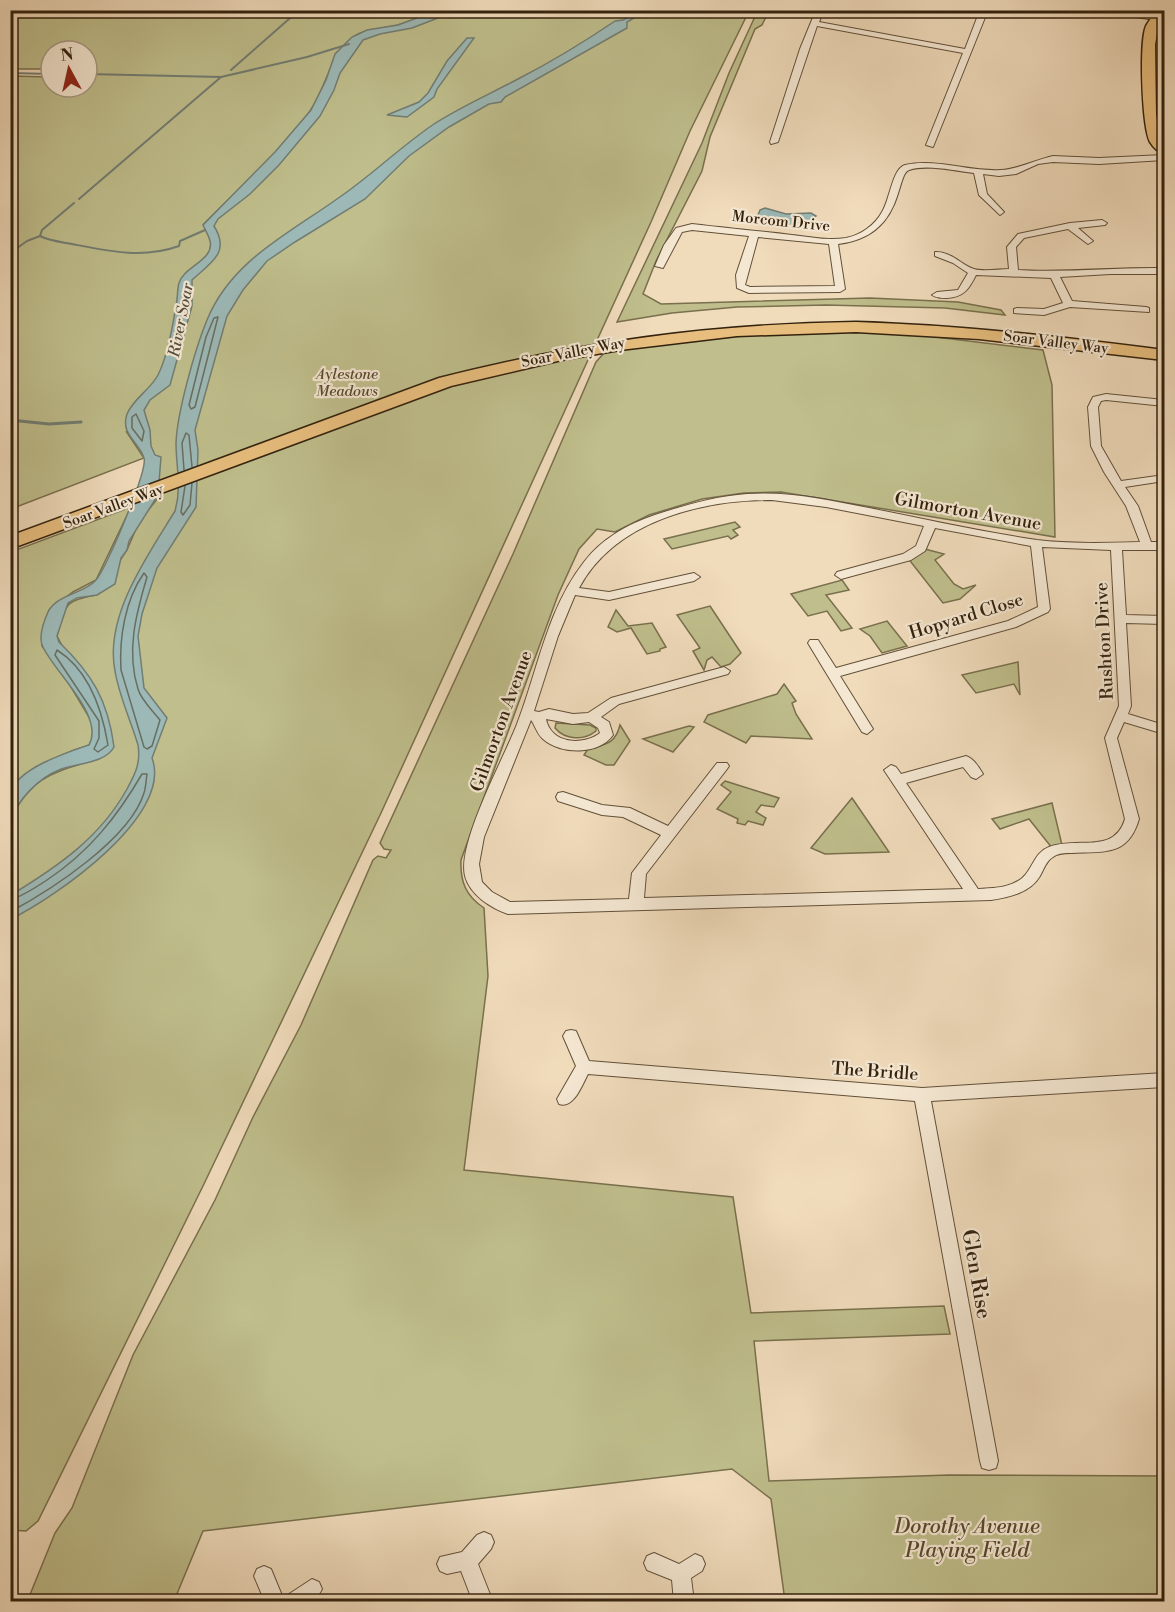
<svg xmlns="http://www.w3.org/2000/svg" width="1175" height="1612" viewBox="0 0 1175 1612" font-family="'Libre Bodoni',serif">
<style>
.green{fill:#bfbe8c;stroke:#79704d;stroke-width:1.5}
.water{fill:#9cb9b7;stroke:#727d73;stroke-width:1.5}
.lines{fill:none;stroke-linecap:round;stroke-linejoin:round}
.shore{stroke:#686e62;stroke-width:1.5}
.stream-far1{stroke:#727d73;stroke-width:2}
.stream{stroke:#727d73;stroke-width:3}
.street-casing{stroke:#625039;stroke-width:2}
.primary-casing{stroke:#33220e;stroke-width:3}
.highway-casing{stroke:#33220e;stroke-width:3}
.street{fill:#f5e8d3;fill-rule:evenodd}
.primary{fill:#e8be7e;fill-rule:evenodd}
.highway{fill:#e8be7e;fill-rule:evenodd}
.labels{text-anchor:middle;stroke-width:4.5;stroke-linejoin:round;paint-order:stroke}
.far-street-label{font-size:15px;fill:#33220e;stroke:#f5e8d3}
.far-park-label{font-size:15px;font-style:italic;fill:#56492e;stroke:#f5e8d3}
.far-water-label{font-size:16px;font-style:italic;fill:#524f41;stroke:#f5e8d3}
.street-label{font-size:18px;fill:#33220e;stroke:#f5e8d3}
.near-street-label{font-size:21px;fill:#33220e;stroke:#f5e8d3}
.near-park-label{font-size:21px;font-style:italic;fill:#56492e;stroke:#f5e8d3}
</style>
<rect width="100%" height="100%" fill="#f0dbbb"/>
<filter id="stains"><feTurbulence type="fractalNoise" baseFrequency=".00333" numOctaves="4"/><feColorMatrix values="0 0 0 0 .2 0 0 0 0 .09 0 0 0 0 .02 0 0 0 .5 -.17"/></filter>
<radialGradient id="worn" r=".72"><stop offset=".6" stop-color="#630" stop-opacity="0"/><stop offset="1" stop-color="#630" stop-opacity=".3"/></radialGradient>
<g class="green">
<path d="M 758,10 L 769,11 L 762,25 L 755,29 L 710,137 L 702,171 L 656,261 L 643,294 L 661,304 L 870,298 L 958,302 L 1001,310 L 1005,315 L 945,308 L 826,305 L 737,307 L 672,313 L 617,322 L 702,143 L 729,73 Z"/>
<path d="M 11,11 L 436,11 C 424,16 411,21 398,25 C 383,29 366,28 353,37 C 330,53 327,87 310,111 C 281,153 239,188 203,225 L 309,122 L 353,41 L 451,11 L 749,11 L 690,131 L 651,222 L 381,813 L 203,1186 L 38,1521 L 26,1531 L 11,1530 L 11,818 C 33,773 58,772 100,758 L 110,738 L 57,636 C 65,605 64,600 97,595 L 127,550 L 139,522 L 161,494 L 152,458 L 126,431 L 144,458 L 11,509 L 11,76 L 51,77 L 51,87 L 87,87 L 87,51 L 51,51 L 51,69 L 11,69 Z"/>
<path d="M 816,332 L 902,333 L 1043,350 L 1052,385 L 1055,537 L 781,492 L 744,493 L 702,499 L 649,515 L 615,532 L 597,529 L 579,549 L 558,595 L 461,860 C 460,882 466,896 484,908 L 488,976 L 464,1170 L 733,1197 L 751,1313 L 944,1306 L 950,1334 L 754,1341 L 769,1481 L 949,1475 L 1164,1476 L 1164,1601 L 785,1601 L 771,1499 L 732,1469 L 203,1531 L 174,1601 L 27,1602 L 55,1533 L 72,1508 L 133,1355 L 215,1200 L 253,1117 L 301,1025 L 373,860 L 378,856 L 386,858 L 391,850 L 384,849 L 380,843 L 513,554 L 596,362 L 604,353 L 620,349 L 760,334 Z"/>
<path d="M 131,507 L 96,580 L 73,592 L 49,610 L 43,627 L 42,646 L 62,672 L 92,722 L 93,737 L 89,745 C 60,754 30,768 11,791 L 11,552 Z"/>
<path d="M 735,522 L 740,527 L 733,530 L 738,535 L 731,539 L 728,536 L 672,549 L 664,539 Z"/>
<path d="M 921,548 L 944,554 L 935,560 L 954,584 L 963,589 L 976,585 L 960,599 L 943,603 L 907,557 Z"/>
<path d="M 842,580 L 849,590 L 826,595 L 852,628 L 841,631 L 827,611 L 808,616 L 791,594 Z"/>
<path d="M 710,606 L 741,653 L 730,664 L 721,667 L 712,657 L 707,660 L 704,670 L 693,651 L 700,648 L 677,615 Z"/>
<path d="M 616,610 L 628,626 L 652,623 L 666,647 L 660,649 L 660,651 L 647,654 L 631,628 L 617,632 L 608,627 Z"/>
<path d="M 887,621 L 907,646 L 882,653 L 870,636 L 860,629 Z"/>
<path d="M 1018,662 L 1020,695 L 1014,684 L 976,693 L 962,675 Z"/>
<path d="M 784,684 L 796,701 L 792,703 L 796,714 L 812,739 L 751,736 L 746,743 L 704,722 L 708,715 L 777,694 Z"/>
<path d="M 556,723 L 590,725 L 596,728 L 596,731 C 584,741 565,740 555,728 Z"/>
<path d="M 620,725 L 630,741 L 614,765 L 606,765 L 584,755 L 588,749 C 605,744 615,745 620,725 Z"/>
<path d="M 689,726 L 694,727 L 673,752 L 643,739 Z"/>
<path d="M 725,781 L 779,798 L 774,807 L 761,805 L 756,812 L 766,818 L 763,825 L 748,821 L 745,825 L 737,823 L 738,819 L 717,809 L 731,792 L 721,785 Z"/>
<path d="M 852,798 L 889,852 L 825,854 L 811,848 Z"/>
<path d="M 1052,803 L 1062,845 L 1052,848 L 1029,819 L 1000,829 L 992,819 Z"/>
</g>
<g class="water">
<path d="M 436,11 L 456,11 L 412,28 L 380,34 L 363,40 L 340,73 L 334,90 L 320,116 L 279,165 L 250,194 L 218,219 L 214,226 C 231,253 210,263 192,280 L 192,306 L 170,385 L 150,400 L 144,410 L 150,430 L 151,446 L 155,455 L 161,457 L 158,495 L 129,541 L 127,550 L 121,558 L 115,584 L 97,595 L 77,598 L 68,603 L 57,636 L 59,642 C 92,674 108,700 114,747 C 105,764 75,763 59,770 C 39,778 18,799 11,820 C 11,812 8,799 11,792 C 18,768 68,752 89,745 C 105,716 55,673 43,647 C 38,638 44,621 48,612 C 57,594 84,594 96,580 C 106,569 148,470 144,458 C 139,441 120,435 127,414 C 133,399 150,390 158,375 C 167,357 173,325 176,305 C 178,298 177,289 179,283 C 183,267 215,260 210,241 C 209,236 205,230 203,225 L 275,152 L 311,110 L 326,80 L 335,54 L 352,37 L 367,30 L 398,25 Z"/>
<path d="M 640,11 L 646,11 L 627,22 L 627,28 L 505,97 L 501,102 L 489,104 L 449,127 L 409,156 L 365,199 L 295,242 L 267,261 L 243,290 L 227,316 L 195,430 L 198,450 L 196,507 L 157,568 L 142,614 L 138,636 L 144,688 L 167,718 L 152,758 C 174,816 54,898 11,919 L 11,895 C 57,867 100,838 127,789 C 135,774 141,763 138,745 C 131,721 119,696 115,671 C 104,616 148,555 175,511 C 182,487 176,467 176,443 C 177,413 195,349 207,320 C 231,261 288,234 337,199 C 371,176 400,147 434,124 C 460,107 490,94 518,79 C 551,62 584,42 615,21 L 623,20 Z"/>
<path d="M 467,38 L 474,38 L 437,89 L 434,97 L 407,117 L 387,115 L 419,102 L 428,93 L 447,61 Z"/>
<path d="M 765,208 L 786,214 L 811,213 L 816,216 C 804,231 775,230 760,220 L 758,215 L 760,210 Z"/>
</g>
<g class="lines">
<g class="shore">
<path d="M 218,317 L 195,407 L 191,409 L 189,405 L 206,337 L 214,318 Z"/>
<path d="M 136,414 L 144,431 L 142,441 L 132,428 L 132,417 Z"/>
<path d="M 184,470 L 182,443 L 186,433 L 189,435 L 192,467"/>
<path d="M 185,486 L 181,512 L 183,515 L 190,505 L 192,483"/>
<path d="M 144,573 L 147,577 C 136,614 126,651 138,689 C 141,700 153,711 160,720 L 152,746 L 147,749 L 144,747 L 121,670 C 119,638 125,600 144,573 Z"/>
<path d="M 57,650 C 89,670 102,709 108,745 L 98,752 L 94,749 L 99,738 L 99,721 L 55,655 Z"/>
<path d="M 10,900 C 23,896 35,888 47,880 C 89,852 117,817 142,774 L 147,774 C 146,780 146,787 144,793 C 130,839 51,890 10,912"/>
</g>
<g class="stream-far1">
<path d="M 231,70 L 289,19 L 303,10"/>
<path d="M 10,73 L 51,74"/>
<path d="M 87,74 L 221,77 L 307,57 L 349,44"/>
<path d="M 79,199 L 221,77"/>
<path d="M 40,236 L 42,230 L 74,203"/>
<path d="M 10,253 L 27,241 L 40,236 C 50,241 61,242 72,244 C 108,251 143,259 179,246 L 180,241 L 205,230"/>
</g>
<path class="stream" d="M 10,420 L 49,424 L 81,422"/>
<defs>
<g id="street">
<path d="M 816,10 L 824,10 L 819,22 L 965,49 L 980,10 L 988,10 L 933,147 L 926,145 L 963,53 L 817,26 L 778,142 L 771,144 L 770,142 L 800,49 Z"/>
<path d="M 1082,10 L 1109,10 L 1164,17 L 1164,21 Z"/>
<path d="M 1152,24 L 1164,27 L 1164,31 L 1149,28 L 1149,24 Z"/>
<path d="M 1053,156 L 1099,158 L 1164,155 L 1164,160 L 1099,164 L 1053,162 L 1038,164 L 1016,174 L 999,176 L 983,174 L 987,194 L 1004,212 L 1000,215 L 979,195 L 974,173 C 955,171 927,164 909,170 C 895,175 905,236 838,244 L 845,289 L 840,292 L 749,293 L 737,288 L 736,275 L 749,236 L 692,230 L 682,232 L 663,268 L 655,266 L 664,245 L 676,228 L 692,224 C 725,228 759,231 792,235 C 810,237 828,241 846,238 C 861,235 875,225 882,212 C 890,200 892,169 905,165 C 936,158 969,172 1001,170 C 1019,169 1035,160 1053,156 ZM 758,237 L 829,244 L 835,286 L 750,287 L 745,285 Z"/>
<path d="M 1102,220 L 1107,223 L 1105,225 L 1078,228 L 1093,241 L 1088,244 L 1068,229 L 1024,238 L 1016,247 L 1018,270 C 1067,273 1116,267 1164,268 L 1164,274 L 1110,274 L 1060,277 L 1072,301 L 1146,307 L 1149,308 L 1149,312 L 1070,307 L 1044,315 L 1014,313 L 1014,309 L 1017,308 L 1044,309 L 1063,303 L 1051,278 L 976,275 C 969,289 964,297 947,298 C 940,298 937,298 932,295 L 937,292 L 958,290 L 968,273 L 953,263 L 935,256 L 935,252 C 951,251 961,265 974,269 C 984,272 999,269 1009,269 L 1007,247 L 1018,234 L 1070,223 Z"/>
<path d="M 1106,394 L 1164,400 L 1164,406 L 1106,400 L 1101,401 L 1098,407 L 1101,446 L 1121,481 L 1164,475 L 1164,481 L 1125,487 L 1138,506 L 1151,542 L 1164,542 L 1164,550 L 1122,550 L 1126,615 L 1164,616 L 1164,624 L 1126,623 L 1131,706 L 1128,714 L 1164,725 L 1164,734 L 1124,722 L 1117,738 L 1139,819 C 1128,857 1104,851 1071,853 C 1065,853 1058,853 1053,857 C 1046,861 1044,869 1040,876 C 1030,893 1009,897 991,900 L 508,914 C 491,908 470,895 465,876 C 457,843 504,758 517,724 C 538,670 547,609 584,562 C 603,537 632,522 661,513 C 689,504 718,496 747,494 C 788,491 829,500 869,508 C 925,519 981,532 1037,540 C 1072,544 1106,543 1140,542 L 1126,506 L 1104,472 L 1091,446 L 1088,407 L 1093,397 ZM 772,500 L 826,507 L 924,526 L 916,546 L 903,554 L 837,572 L 835,575 L 841,579 L 911,560 L 925,551 L 935,528 L 1031,546 L 1038,607 L 1008,621 L 836,668 L 818,640 L 810,640 L 808,643 L 862,732 L 867,734 L 873,729 L 840,676 L 1016,627 L 1048,612 L 1050,609 L 1042,547 L 1111,550 L 1119,706 L 1105,738 L 1125,819 C 1114,855 1078,836 1049,847 C 1036,852 1034,864 1026,874 C 1015,888 994,888 978,889 L 906,783 L 963,767 L 971,777 L 976,779 L 983,774 C 979,767 973,758 966,756 L 901,774 L 896,767 L 891,765 L 884,770 L 886,773 L 963,889 L 644,898 L 646,874 L 727,769 L 729,766 L 727,763 L 717,763 L 668,826 L 630,808 L 602,805 L 563,792 L 558,793 L 556,797 L 558,801 L 602,815 L 623,817 L 661,835 L 632,873 L 629,899 L 510,902 L 492,892 L 482,882 L 479,864 L 484,837 L 531,720 C 535,725 537,734 543,739 C 561,755 599,755 613,735 L 609,722 L 601,717 L 619,704 L 728,674 L 730,671 L 724,667 L 611,698 L 588,713 L 573,714 L 549,709 L 539,712 L 534,711 L 558,636 L 575,595 L 609,600 L 694,581 L 700,577 L 694,573 L 609,592 L 579,588 C 615,521 701,500 772,500 ZM 546,719 L 573,724 L 589,722 L 598,728 L 600,733 C 583,746 551,744 546,719 Z"/>
<path d="M 571,1030 L 576,1031 L 589,1061 L 922,1088 L 1164,1073 L 1164,1087 L 931,1101 L 998,1461 L 996,1468 L 989,1470 L 982,1468 L 980,1461 L 915,1101 L 588,1074 C 582,1085 574,1109 559,1104 L 557,1099 L 576,1066 L 563,1036 L 566,1031 Z"/>
<path d="M 484,1532 L 491,1535 L 494,1542 L 491,1549 L 478,1564 L 493,1602 L 473,1602 L 461,1571 L 447,1574 L 440,1571 L 437,1564 L 440,1557 L 462,1552 L 477,1535 Z"/>
<path d="M 654,1553 L 679,1564 L 695,1554 L 702,1557 L 705,1564 L 702,1571 L 691,1578 L 694,1602 L 674,1602 L 672,1580 L 647,1570 L 644,1563 L 647,1556 Z"/>
<path d="M 264,1566 L 271,1569 L 283,1598 L 312,1579 L 319,1582 L 322,1589 C 314,1608 283,1602 265,1602 L 254,1576 L 257,1569 Z"/>
</g>
<path id="primary" d="M 1158,10 L 1164,10 L 1164,17 L 1158,26 L 1155,45 L 1156,115 L 1164,142 L 1164,153 C 1158,152 1153,147 1150,142 C 1142,126 1139,42 1146,26 C 1149,20 1154,15 1158,10 Z"/>
<path id="highway" d="M 856,322 C 959,325 1061,337 1164,350 L 1164,360 L 979,339 L 856,332 L 737,336 L 620,350 L 562,360 L 451,386 L 10,549 L 10,536 L 439,378 C 581,342 708,324 856,322 Z"/>
</defs>
<use href="#street" class="street-casing"/>
<use href="#primary" class="primary-casing"/>
<use href="#highway" class="highway-casing"/>
<use href="#street" class="street"/>
<use href="#primary" class="primary"/>
<use href="#highway" class="highway"/>
</g>
<g class="labels">
<g class="far-street-label">
<text transform="translate(781 221) rotate(6)" y="5">Morcom Drive</text>
<text transform="translate(1056 342) rotate(7)" y="5">Soar Valley Way</text>
<text transform="translate(573 352) rotate(-11)" y="5">Soar Valley Way</text>
<text transform="translate(113 506) rotate(-20)" y="5">Soar Valley Way</text>
</g>
<g class="far-park-label">
<text x="347" y="379">Aylestone<tspan x="347" dy="17">Meadows</tspan></text>
</g>
<g class="far-water-label">
<text transform="translate(180 320) rotate(-79)" y="6">River Soar</text>
</g>
<g class="street-label">
<text transform="translate(968 511) rotate(10)" y="6">Gilmorton Avenue</text>
<text transform="translate(966 616) rotate(-17)" y="6">Hopyard Close</text>
<text transform="translate(1104 641) rotate(-93)" y="6">Rushton Drive</text>
<text transform="translate(501 721) rotate(-70)" y="6">Gilmorton Avenue</text>
<text transform="translate(875 1071) rotate(4)" y="6">The Bridle</text>
</g>
<g class="near-street-label">
<text transform="translate(977 1274) rotate(80)" y="7">Glen Rise</text>
</g>
<g class="near-park-label">
<text x="967" y="1533">Dorothy Avenue<tspan x="967" dy="24">Playing Field</tspan></text>
</g>
</g>
<rect width="1175" height="1612" fill="none" stroke="#f0dbbb" stroke-width="36"/>
<rect x="12" y="12" width="1151" height="1588" fill="none" stroke="#33220e" stroke-width="3"/>
<rect x="18" y="18" width="1139" height="1576" fill="none" stroke="#33220e" stroke-width="1.5"/>
<g transform="translate(69 69) rotate(352)"><circle r="28" fill="#f5e8d3" stroke="#a79984" stroke-width="1.5"/>
<path d="M0-4.5L10 22L0 15L-10 22Z" fill="#8f2418"/>
<text y="-9" font-size="16" font-weight="bold" text-anchor="middle" fill="#33220e">N</text>
</g>
<rect width="100%" height="100%" filter="url(#stains)"/>
<rect width="100%" height="100%" fill="url(#worn)"/>
</svg>
